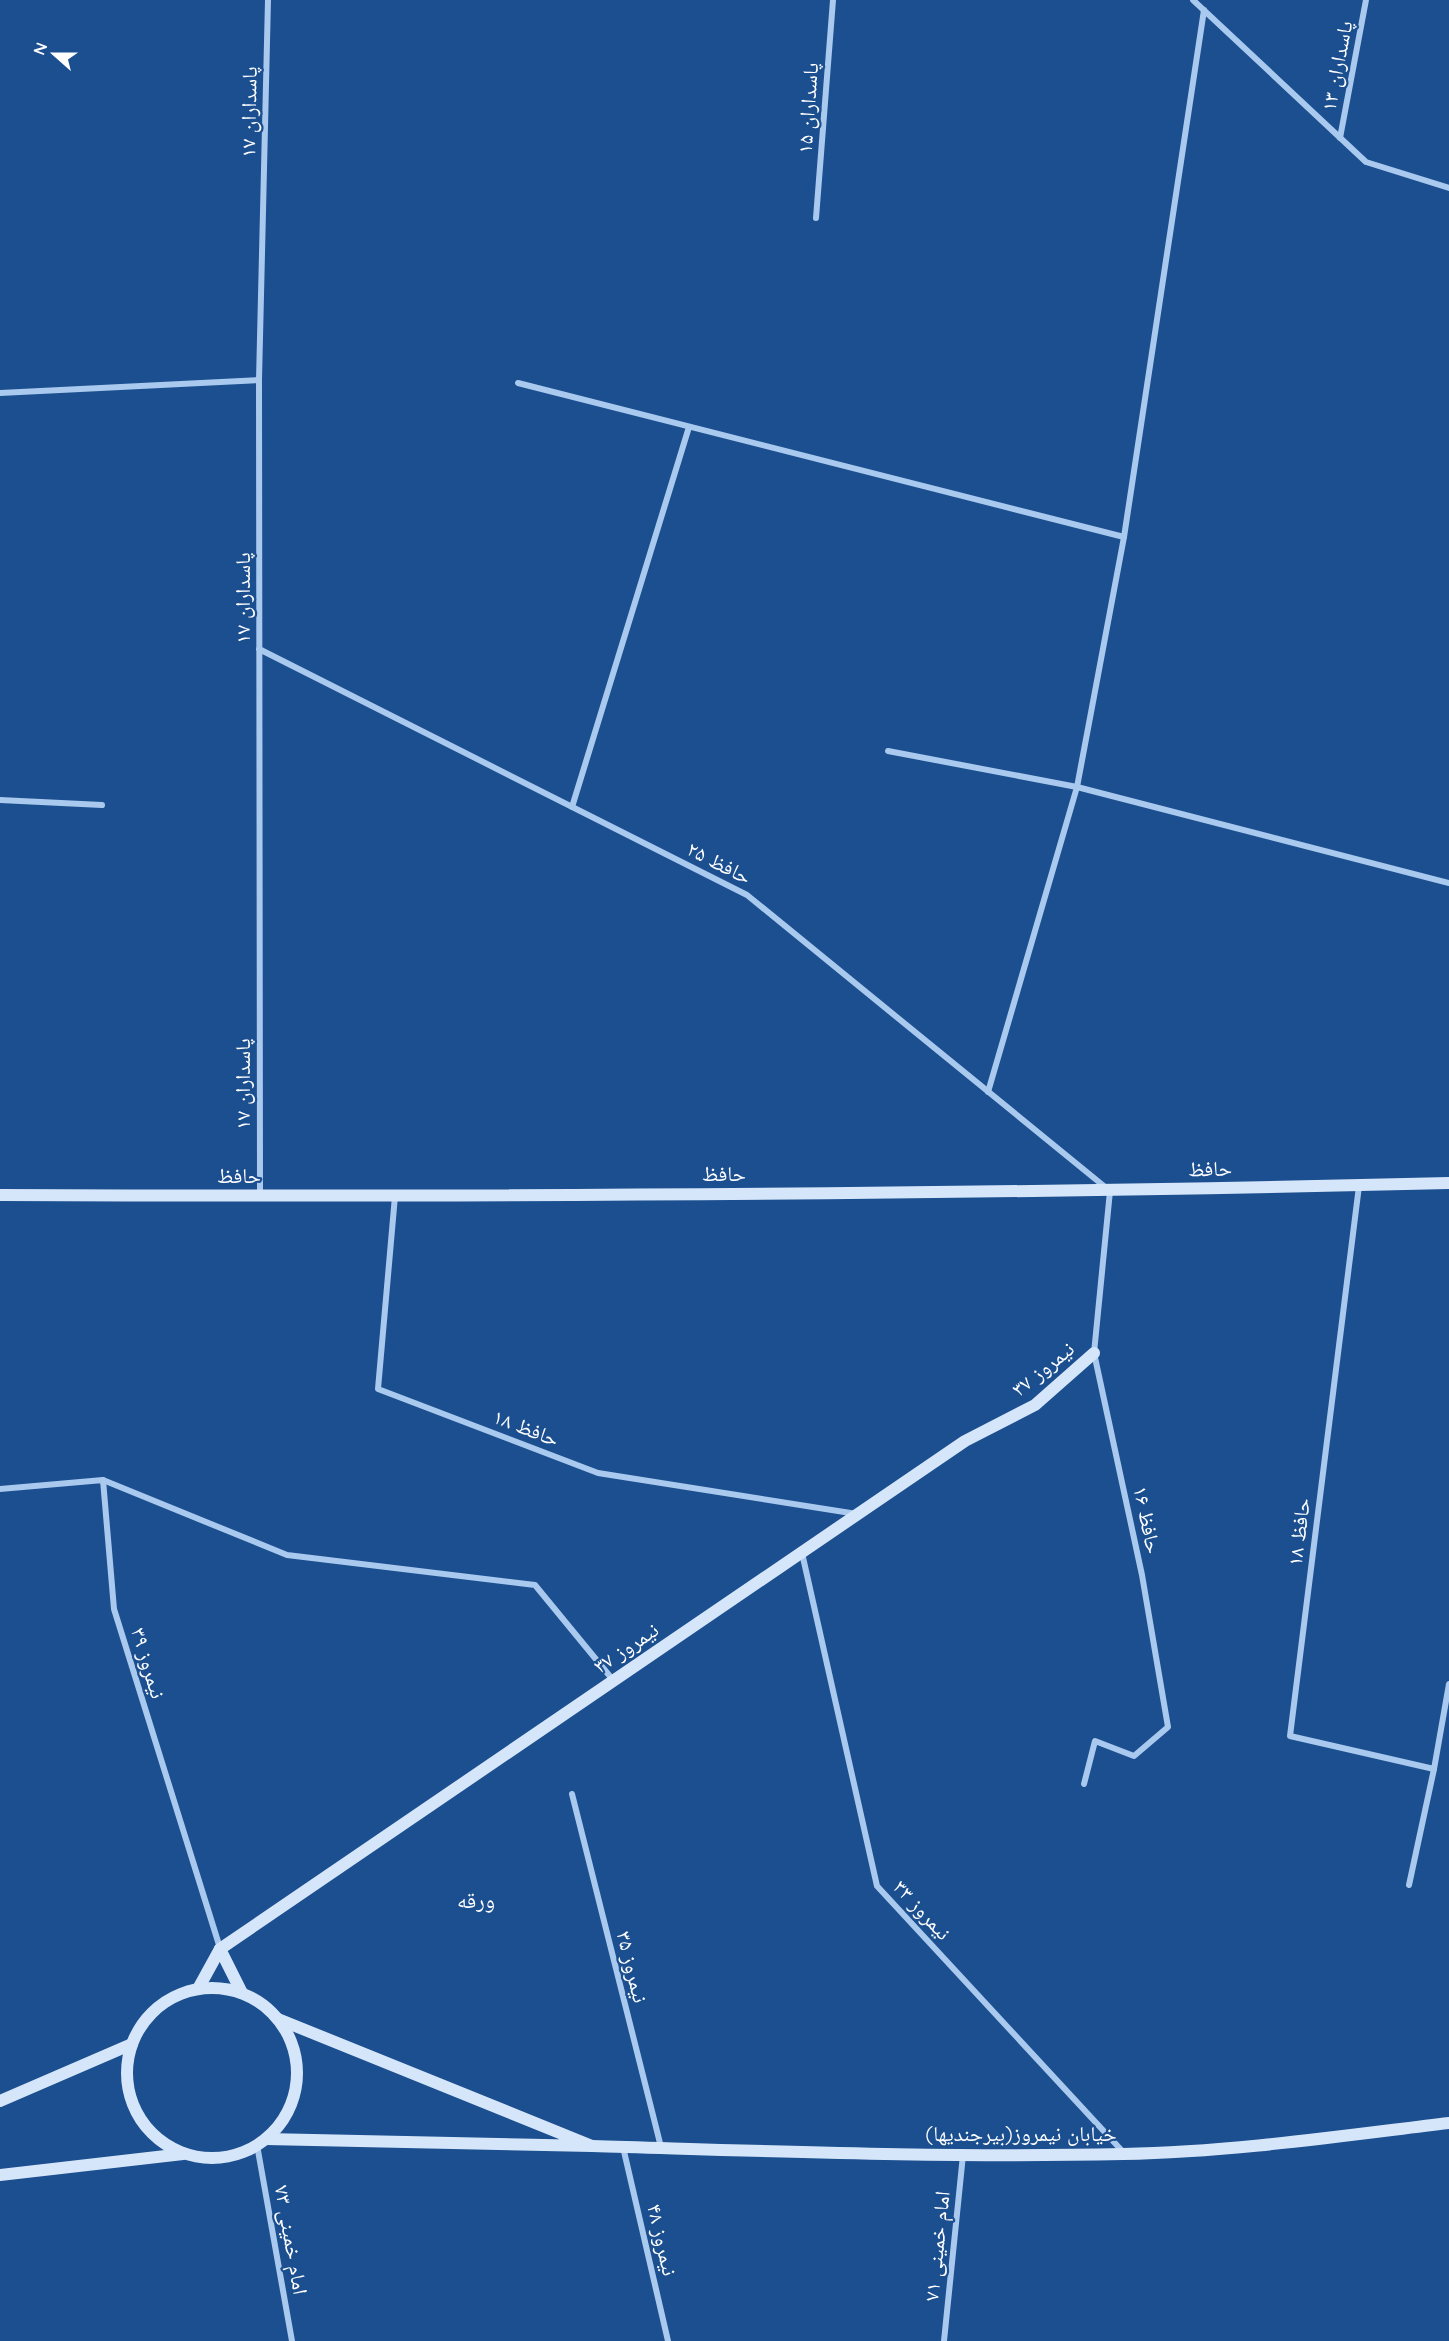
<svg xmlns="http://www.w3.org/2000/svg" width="1449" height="2341" viewBox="0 0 1449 2341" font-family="Quicksand,'Noto Naskh Arabic',sans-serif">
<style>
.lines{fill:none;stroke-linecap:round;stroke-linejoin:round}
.street{stroke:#a9c9ee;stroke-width:6}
.secondary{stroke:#d6e6fa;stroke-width:12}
.labels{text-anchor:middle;stroke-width:4.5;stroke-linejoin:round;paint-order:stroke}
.street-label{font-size:21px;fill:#fff;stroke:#1b4f8f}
.neighbourhood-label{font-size:22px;fill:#fff;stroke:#1b4f8f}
</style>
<rect width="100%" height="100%" fill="#1b4f8f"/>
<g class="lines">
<g class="street">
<path d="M 1193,0 L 1366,162 L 1449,188"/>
<path d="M 1340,138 L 1366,0"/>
<path d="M 816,218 L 833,0"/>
<path d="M 518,383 L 1124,537"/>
<path d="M 0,393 L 259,380"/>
<path d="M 259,649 L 747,895 L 1110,1191 L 1094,1353 L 1142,1575 L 1168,1727 L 1134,1756 L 1095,1741 L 1084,1784"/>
<path d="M 888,751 L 1077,787 L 1449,883"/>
<path d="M 0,800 L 102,805"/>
<path d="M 572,807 L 689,427"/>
<path d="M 988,1092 L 1077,787 L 1124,537 L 1204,10"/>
<path d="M 1359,1186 L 1290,1736 L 1434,1769"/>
<path d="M 260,1195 L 259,380 L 268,0"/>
<path d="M 395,1196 L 378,1389 L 598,1473 L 857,1514"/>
<path d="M 103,1480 L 287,1555 L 535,1585 L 613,1680"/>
<path d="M 0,1489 L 103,1480 L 114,1609 L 220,1948"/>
<path d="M 802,1553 L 877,1886 L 1125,2154"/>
<path d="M 572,1794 L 661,2147"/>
<path d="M 1409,1885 L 1434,1769 L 1449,1684"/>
<path d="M 257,2145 L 292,2341"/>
<path d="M 623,2147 L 668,2341"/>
<path d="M 944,2341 L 963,2155"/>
</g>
<g class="secondary">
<path d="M 0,1195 C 483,1197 966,1195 1449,1183"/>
<circle cx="212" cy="2073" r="85"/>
<path d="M 198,1989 L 220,1949"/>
<path d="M 242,1993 L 220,1949 L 965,1441 L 1035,1405 L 1094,1353"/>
<path d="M 0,2101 L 132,2044"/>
<path d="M 266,2139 L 592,2146 L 278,2019"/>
<path d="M 592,2146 C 769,2151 946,2158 1123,2154 C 1232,2152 1341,2136 1449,2123"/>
<path d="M 0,2175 L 183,2154"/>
</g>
</g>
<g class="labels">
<g class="street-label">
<text transform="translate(1337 66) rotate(-79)" y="7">پاسداران ۱۳</text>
<text transform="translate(808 108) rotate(-86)" y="7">پاسداران ۱۵</text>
<text transform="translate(249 112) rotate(-89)" y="7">پاسداران ۱۷</text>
<text transform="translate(243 598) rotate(-90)" y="7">پاسداران ۱۷</text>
<text transform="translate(719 863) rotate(27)" y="7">حافظ ۲۵</text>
<text transform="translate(243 1084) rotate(-90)" y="7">پاسداران ۱۷</text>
<text transform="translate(1210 1169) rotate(-1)" y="7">حافظ</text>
<text x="724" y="1181">حافظ</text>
<text x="239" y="1183">حافظ</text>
<text transform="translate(1043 1369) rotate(-39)" y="7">نیمروز ۳۷</text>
<text transform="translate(526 1428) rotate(21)" y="7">حافظ ۱۸</text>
<text transform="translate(1147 1520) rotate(78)" y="7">حافظ ۱۶</text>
<text transform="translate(1299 1532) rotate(-83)" y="7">حافظ ۱۸</text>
<text transform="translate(626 1648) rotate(-34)" y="7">نیمروز ۳۷</text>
<text transform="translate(148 1663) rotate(73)" y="7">نیمروز ۳۹</text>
<text transform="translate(922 1910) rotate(47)" y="7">نیمروز ۳۳</text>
<text transform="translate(632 1967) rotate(76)" y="7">نیمروز ۳۵</text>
<text x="1021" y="2141">خیابان نیمروز(بیرجندیها)</text>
<text transform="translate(291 2240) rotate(80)" y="7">امام خمینی ۷۳</text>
<text transform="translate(662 2240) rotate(77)" y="7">نیمروز ۴۸</text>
<text transform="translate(937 2246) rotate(-84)" y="7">امام خمینی ۷۱</text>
</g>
<g class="neighbourhood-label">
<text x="476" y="1908">ورقه</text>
</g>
</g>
<g transform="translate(54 54) rotate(291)" stroke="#1b4f8f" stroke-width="4.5" paint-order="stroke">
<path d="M0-4.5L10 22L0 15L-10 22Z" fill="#ffffff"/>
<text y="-9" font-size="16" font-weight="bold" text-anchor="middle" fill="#ffffff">N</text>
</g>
</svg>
